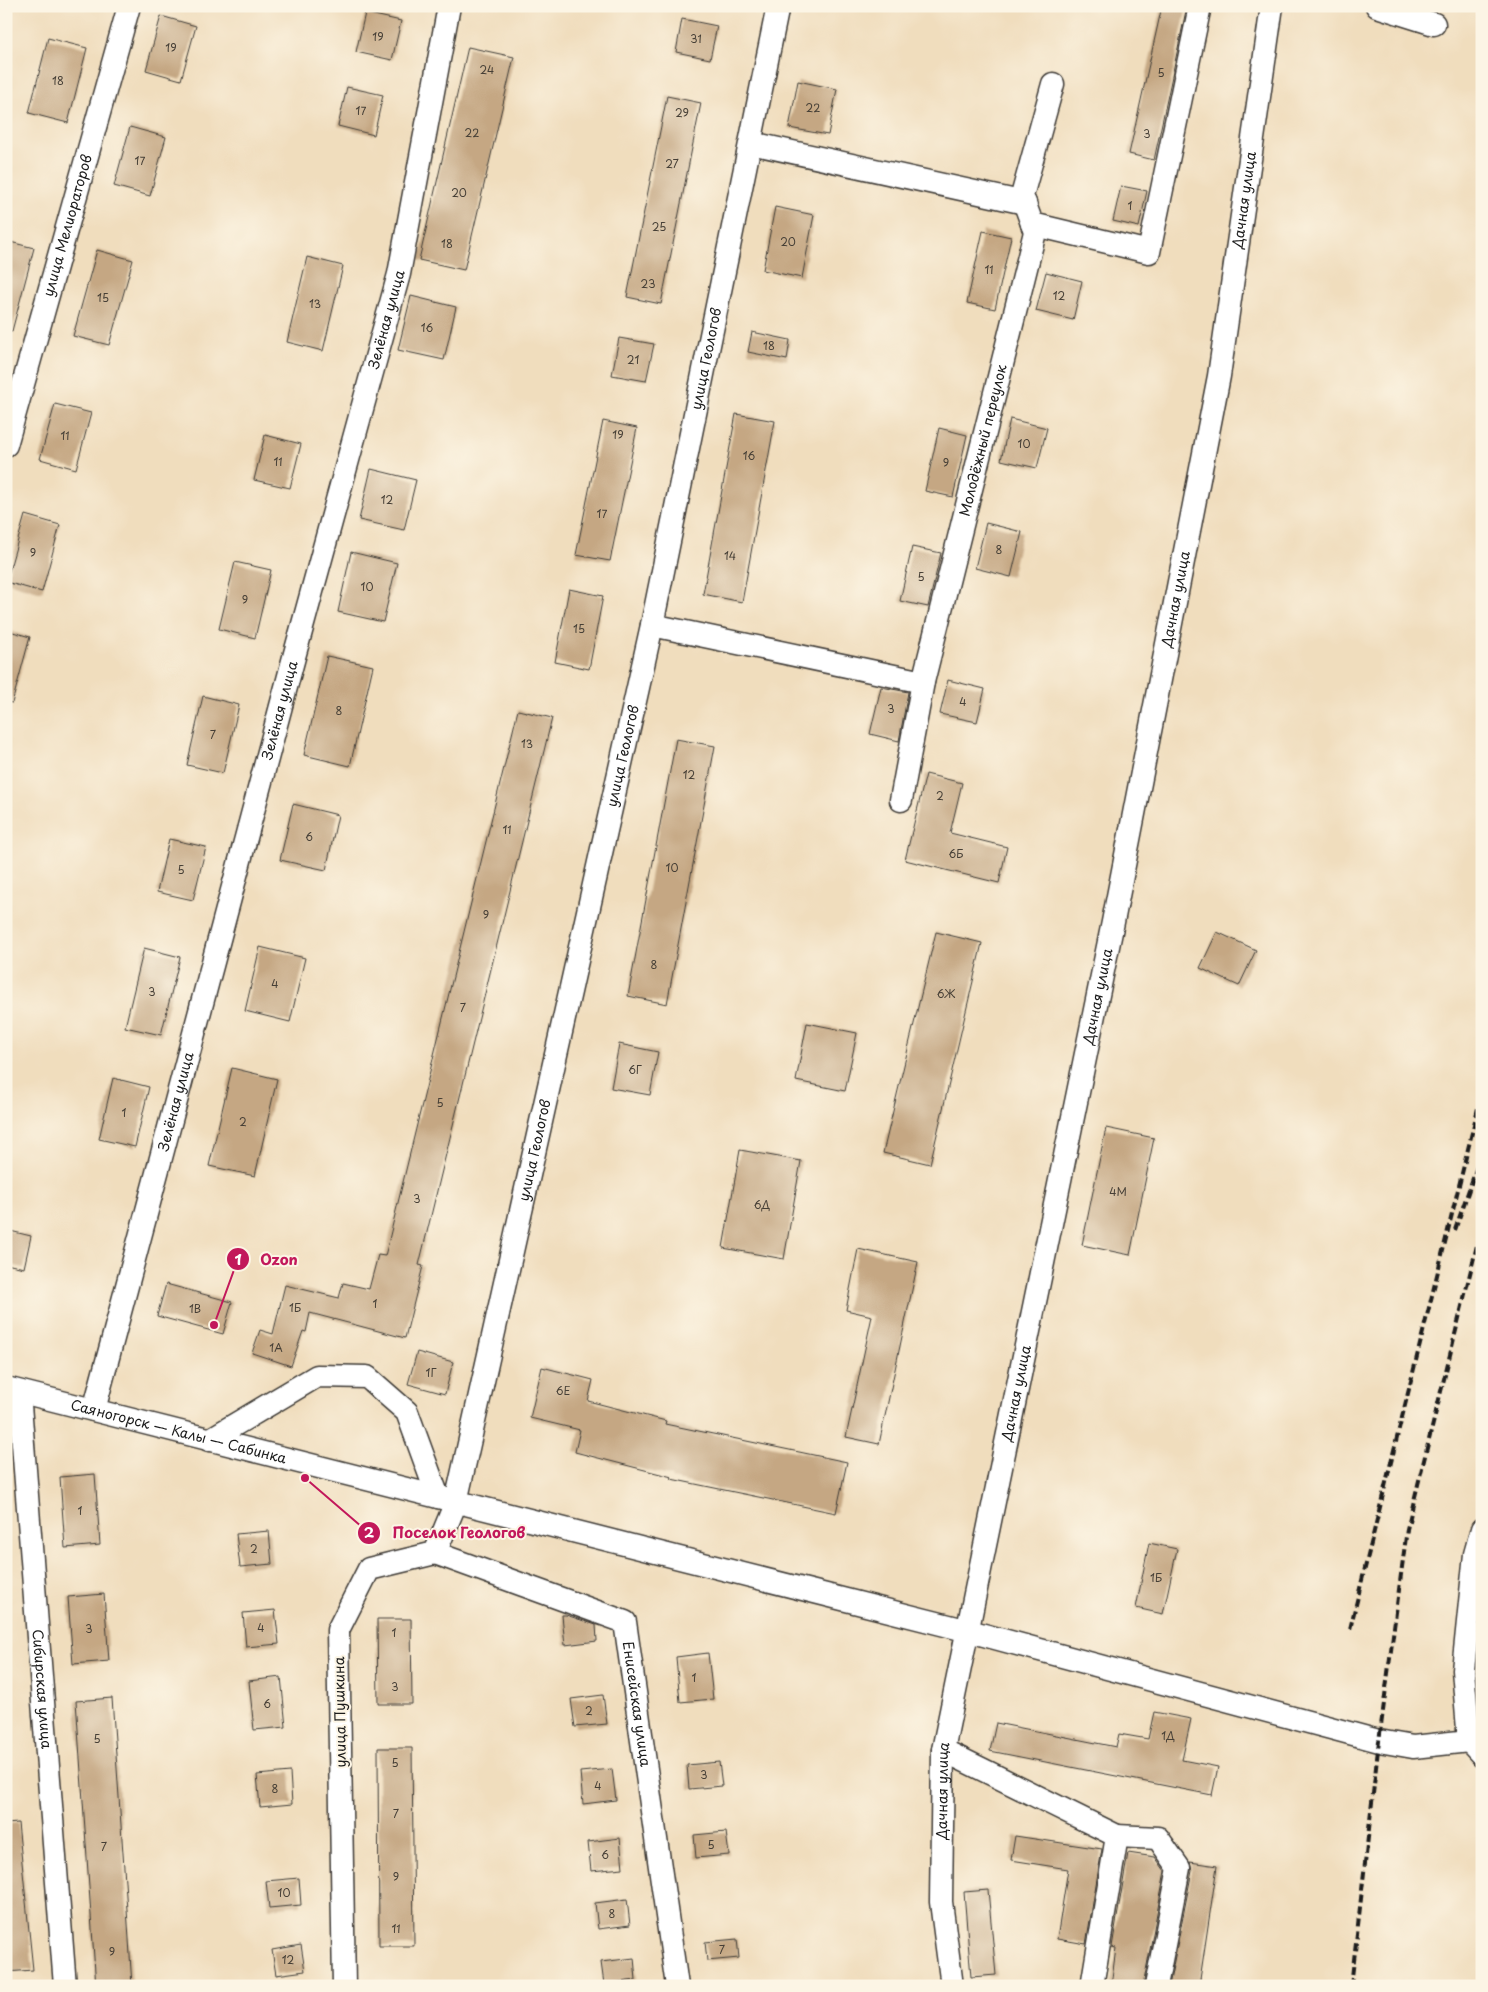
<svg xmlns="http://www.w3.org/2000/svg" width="1488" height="1992" viewBox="0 0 1488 1992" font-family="'Playpen Sans',sans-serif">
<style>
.building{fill:#c5a783}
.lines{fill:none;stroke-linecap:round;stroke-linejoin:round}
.minor-casing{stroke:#3c3934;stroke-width:25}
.minor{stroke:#fff;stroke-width:22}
.rail{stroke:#1c1c1c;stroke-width:4;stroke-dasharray:8 4;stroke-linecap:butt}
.labels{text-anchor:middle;stroke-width:4;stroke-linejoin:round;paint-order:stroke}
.number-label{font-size:11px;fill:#463f36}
.street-label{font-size:14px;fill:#1c1c1c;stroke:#fcf5e5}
.leader{fill:none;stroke:#c2185b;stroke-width:2}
.callout-dot{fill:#c2185b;stroke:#fcf5e5;stroke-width:2}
.mark-label{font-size:15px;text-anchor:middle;font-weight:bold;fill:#fff}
.callout-label{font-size:15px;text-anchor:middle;font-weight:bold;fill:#c2185b;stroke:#fcf5e5;stroke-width:4;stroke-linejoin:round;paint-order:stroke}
</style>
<rect width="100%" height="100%" fill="#fcf5e5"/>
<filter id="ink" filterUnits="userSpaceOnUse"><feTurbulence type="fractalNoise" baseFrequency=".02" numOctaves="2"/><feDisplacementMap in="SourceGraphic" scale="10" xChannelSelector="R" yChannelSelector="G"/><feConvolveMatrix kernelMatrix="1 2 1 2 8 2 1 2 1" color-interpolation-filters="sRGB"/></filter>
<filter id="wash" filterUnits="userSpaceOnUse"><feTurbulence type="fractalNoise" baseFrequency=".0096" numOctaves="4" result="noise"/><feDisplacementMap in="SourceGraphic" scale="20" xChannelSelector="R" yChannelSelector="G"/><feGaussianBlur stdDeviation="1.12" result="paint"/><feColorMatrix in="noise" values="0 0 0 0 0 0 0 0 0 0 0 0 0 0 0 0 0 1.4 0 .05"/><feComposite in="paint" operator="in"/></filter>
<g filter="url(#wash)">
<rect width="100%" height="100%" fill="#f0ddbd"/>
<g id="blocks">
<g class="building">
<path d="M 1162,6 L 1187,6 L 1154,160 L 1129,154 Z"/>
<path d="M 365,13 L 401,21 L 392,60 L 356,52 Z"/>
<path d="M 161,16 L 196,26 L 181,80 L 146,70 Z"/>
<path d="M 682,19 L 717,26 L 710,59 L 676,52 Z"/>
<path d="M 48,38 L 87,48 L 68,123 L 29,113 Z"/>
<path d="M 468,47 L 514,57 L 464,270 L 419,260 Z"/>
<path d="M 798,81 L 837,89 L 828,135 L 789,128 Z"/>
<path d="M 347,87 L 383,95 L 374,135 L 338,126 Z"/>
<path d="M 667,96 L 701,103 L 661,304 L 627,297 Z"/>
<path d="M 130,127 L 166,137 L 150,196 L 114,186 Z"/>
<path d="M 1121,186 L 1147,191 L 1139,227 L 1113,221 Z"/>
<path d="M 775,207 L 814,215 L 802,278 L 763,270 Z"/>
<path d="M 983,231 L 1011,237 L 995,309 L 967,303 Z"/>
<path d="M 6,241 L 34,248 L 12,331 L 6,331 Z"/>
<path d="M 97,250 L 133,260 L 109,345 L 73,336 Z"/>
<path d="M 307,257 L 343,266 L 323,351 L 287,342 Z"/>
<path d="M 1046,272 L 1082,281 L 1073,320 L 1036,311 Z"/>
<path d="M 411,296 L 456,307 L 444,360 L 398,350 Z"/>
<path d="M 752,332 L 790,340 L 787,360 L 748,352 Z"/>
<path d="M 619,338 L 654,344 L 646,381 L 612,375 Z"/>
<path d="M 55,404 L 91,413 L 76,469 L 40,459 Z"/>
<path d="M 736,414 L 775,421 L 742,602 L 703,594 Z"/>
<path d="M 1010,419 L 1047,428 L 1037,468 L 1001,460 Z"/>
<path d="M 603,421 L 637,428 L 610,561 L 576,555 Z"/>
<path d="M 939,428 L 967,435 L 953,497 L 925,491 Z"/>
<path d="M 265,435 L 301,444 L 290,488 L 254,480 Z"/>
<path d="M 371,469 L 416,480 L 404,530 L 359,520 Z"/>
<path d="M 25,515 L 60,525 L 42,592 L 6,582 Z"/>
<path d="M 986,523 L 1022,532 L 1011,577 L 975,568 Z"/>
<path d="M 912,547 L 941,553 L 928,607 L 900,601 Z"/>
<path d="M 351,552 L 397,563 L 383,622 L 338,612 Z"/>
<path d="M 235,562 L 271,570 L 255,638 L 219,629 Z"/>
<path d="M 569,589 L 603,596 L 589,669 L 555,662 Z"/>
<path d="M 6,630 L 30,637 L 12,703 L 6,702 Z"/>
<path d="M 327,656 L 373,666 L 350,766 L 304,755 Z"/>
<path d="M 948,680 L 985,689 L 977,722 L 940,714 Z"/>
<path d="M 881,687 L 908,692 L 899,741 L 870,734 Z"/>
<path d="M 203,696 L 239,705 L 223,773 L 187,765 Z"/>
<path d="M 518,710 L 552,718 L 419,1265 L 423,1266 L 405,1338 L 310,1313 L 306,1332 L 303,1331 L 291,1366 L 252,1353 L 260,1330 L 273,1334 L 285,1285 L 339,1298 L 343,1283 L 369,1289 L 378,1255 L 385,1256 Z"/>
<path d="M 676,739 L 715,746 L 667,1004 L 628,996 Z"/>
<path d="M 926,774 L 962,783 L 950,833 L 1007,847 L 999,883 L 905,860 Z"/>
<path d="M 293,804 L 338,815 L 326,870 L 280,860 Z"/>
<path d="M 169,839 L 206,847 L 193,900 L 157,892 Z"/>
<path d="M 936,932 L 982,943 L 930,1164 L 883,1153 Z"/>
<path d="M 1217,932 L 1256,950 L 1239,986 L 1200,968 Z"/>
<path d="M 260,947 L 305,958 L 290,1022 L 245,1011 Z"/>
<path d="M 144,948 L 180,957 L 161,1035 L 125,1027 Z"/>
<path d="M 807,1023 L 857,1033 L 845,1091 L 796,1081 Z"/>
<path d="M 619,1044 L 658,1052 L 650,1095 L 611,1088 Z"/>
<path d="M 232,1068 L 277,1079 L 255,1176 L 209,1166 Z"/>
<path d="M 113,1078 L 149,1087 L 135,1147 L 99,1139 Z"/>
<path d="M 1106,1128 L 1154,1138 L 1130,1255 L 1082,1245 Z"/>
<path d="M 740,1150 L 801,1161 L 784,1259 L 723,1248 Z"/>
<path d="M 6,1230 L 31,1236 L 24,1268 L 6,1264 Z"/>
<path d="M 858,1249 L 918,1262 L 879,1444 L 846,1437 L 872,1316 L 846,1310 Z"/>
<path d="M 166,1284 L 232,1302 L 223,1334 L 157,1316 Z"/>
<path d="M 417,1352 L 453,1362 L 445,1394 L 408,1384 Z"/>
<path d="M 542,1367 L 593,1380 L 588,1401 L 666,1421 L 665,1424 L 847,1462 L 836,1513 L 671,1479 L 672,1477 L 575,1452 L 580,1430 L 530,1418 Z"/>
<path d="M 95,1474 L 100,1545 L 65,1548 L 60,1477 Z"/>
<path d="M 269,1531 L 272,1564 L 240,1567 L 236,1534 Z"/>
<path d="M 1149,1543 L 1177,1549 L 1163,1614 L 1136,1608 Z"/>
<path d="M 104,1594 L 109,1661 L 73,1664 L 68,1597 Z"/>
<path d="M 275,1610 L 279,1644 L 246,1647 L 243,1613 Z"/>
<path d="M 562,1615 L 566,1615 L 596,1625 L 597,1641 L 565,1645 Z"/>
<path d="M 377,1619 L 411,1619 L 412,1704 L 378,1704 Z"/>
<path d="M 708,1653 L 713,1699 L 680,1702 L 676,1657 Z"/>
<path d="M 281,1677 L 286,1727 L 254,1730 L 249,1681 Z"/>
<path d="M 603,1695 L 607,1724 L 575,1727 L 571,1699 Z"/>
<path d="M 112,1698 L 128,1924 L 132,1986 L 96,1986 L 76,1701 Z"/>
<path d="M 1154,1712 L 1191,1719 L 1182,1760 L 1218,1767 L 1212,1795 L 990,1751 L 996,1723 L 1116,1747 L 1119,1734 L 1148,1739 Z"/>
<path d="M 378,1748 L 412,1748 L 414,1946 L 379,1946 Z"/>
<path d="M 719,1762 L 722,1786 L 689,1789 L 687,1765 Z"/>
<path d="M 612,1769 L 616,1800 L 583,1804 L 580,1772 Z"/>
<path d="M 290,1772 L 292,1804 L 260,1807 L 257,1775 Z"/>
<path d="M 18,1823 L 33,1970 L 6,1972 L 6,1824 Z"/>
<path d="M 726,1832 L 729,1855 L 696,1858 L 694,1835 Z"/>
<path d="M 1015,1836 L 1102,1849 L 1086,1944 L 1057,1939 L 1068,1869 L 1011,1860 Z"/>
<path d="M 620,1838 L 623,1868 L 591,1871 L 588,1842 Z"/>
<path d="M 1128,1853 L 1155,1857 L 1165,1871 L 1143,1986 L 1111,1986 L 1116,1948 L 1112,1947 Z"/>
<path d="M 1190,1862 L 1217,1866 L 1199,1986 L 1169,1986 L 1192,1871 Z"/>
<path d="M 299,1878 L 301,1905 L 269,1908 L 266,1881 Z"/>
<path d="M 988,1890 L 996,1975 L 971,1977 L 964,1892 Z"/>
<path d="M 627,1899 L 630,1925 L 598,1929 L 595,1903 Z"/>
<path d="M 737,1939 L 739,1958 L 707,1961 L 705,1942 Z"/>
<path d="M 301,1945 L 305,1971 L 276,1975 L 272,1950 Z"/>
<path d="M 634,1958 L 636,1980 L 604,1984 L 601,1962 Z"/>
</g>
</g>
</g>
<g filter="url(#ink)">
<use href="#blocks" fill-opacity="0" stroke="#3c3934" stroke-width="1"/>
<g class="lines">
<defs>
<g id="minor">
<path d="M 1377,6 L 1434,24"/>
<path d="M 751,143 L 1025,203"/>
<path d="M 1032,224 L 1149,252 L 1200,6"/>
<path id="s1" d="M 6,445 L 129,6"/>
<path d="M 652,625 L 923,682"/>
<path id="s2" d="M 901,800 L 923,682 L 1035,232 L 1022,196 L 1053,84"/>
<path id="s3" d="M 6,1388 L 969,1631 L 1379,1741 L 1413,1747 L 1469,1741"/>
<path id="s4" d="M 19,1392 L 65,1986"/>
<path id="s5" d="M 94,1410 L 294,657 L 399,274 L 449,6"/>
<path d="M 209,1440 L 317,1376 L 367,1377 L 407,1412 L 438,1497"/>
<path d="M 1482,1529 L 1475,1554 L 1463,1670 L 1469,1741 L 1482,1755"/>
<path id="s6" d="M 435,1553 L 625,1622 L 677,1986"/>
<path d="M 943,1750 L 1117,1836 L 1092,1986"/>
<path d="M 1117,1836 L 1158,1838 L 1179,1868 L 1156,1986"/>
<path id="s7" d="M 344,1986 L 338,1630 L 369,1569 L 435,1553 L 456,1502 L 652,625 L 778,6"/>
<path id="s8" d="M 952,1986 L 941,1902 L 943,1750 L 1113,922 L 1219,376 L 1272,6"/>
</g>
</defs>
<use href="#minor" class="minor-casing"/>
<use href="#minor" class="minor"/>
<g class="rail">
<path d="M 1455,1230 L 1482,1152"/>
<path d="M 1350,1629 L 1482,1092"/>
<path d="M 1351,1986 L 1379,1741 L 1407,1529 L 1482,1225"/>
</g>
</g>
</g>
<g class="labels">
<g class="number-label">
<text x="378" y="41">19</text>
<text x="696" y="43">31</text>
<text x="171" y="52">19</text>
<text x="487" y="74">24</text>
<text x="1161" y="77">5</text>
<text x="58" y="85">18</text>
<text x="813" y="112">22</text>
<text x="361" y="115">17</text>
<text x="682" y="117">29</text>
<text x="472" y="137">22</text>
<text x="1147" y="138">3</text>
<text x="140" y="165">17</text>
<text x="672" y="168">27</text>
<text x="459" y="197">20</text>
<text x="1130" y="210">1</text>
<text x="659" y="231">25</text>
<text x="788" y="246">20</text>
<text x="447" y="248">18</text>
<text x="989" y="274">11</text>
<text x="648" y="288">23</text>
<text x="1059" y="300">12</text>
<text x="103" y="302">15</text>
<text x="315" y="308">13</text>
<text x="427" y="332">16</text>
<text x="769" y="350">18</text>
<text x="633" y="364">21</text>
<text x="618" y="439">19</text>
<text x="65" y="440">11</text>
<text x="1024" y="448">10</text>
<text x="749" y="460">16</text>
<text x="278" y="466">11</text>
<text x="946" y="467">9</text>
<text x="387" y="504">12</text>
<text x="602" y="518">17</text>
<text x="999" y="554">8</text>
<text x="33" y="557">9</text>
<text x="730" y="560">14</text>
<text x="921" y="581">5</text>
<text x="367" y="591">10</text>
<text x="245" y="604">9</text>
<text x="579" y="633">15</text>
<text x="963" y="706">4</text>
<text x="891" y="713">3</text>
<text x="339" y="715">8</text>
<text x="213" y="739">7</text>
<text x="527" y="748">13</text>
<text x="689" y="779">12</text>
<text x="940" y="800">2</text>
<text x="507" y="834">11</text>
<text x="309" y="841">6</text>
<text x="956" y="858">6Б</text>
<text x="672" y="872">10</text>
<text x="181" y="874">5</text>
<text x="486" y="919">9</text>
<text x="654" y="969">8</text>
<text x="275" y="988">4</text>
<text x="152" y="996">3</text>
<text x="946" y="998">6Ж</text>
<text x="463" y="1012">7</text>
<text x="635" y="1074">6Г</text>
<text x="440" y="1107">5</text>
<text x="124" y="1117">1</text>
<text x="243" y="1126">2</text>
<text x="1118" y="1196">4М</text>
<text x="417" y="1203">3</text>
<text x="762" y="1209">6Д</text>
<text x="375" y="1308">1</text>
<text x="295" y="1312">1Б</text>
<text x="195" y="1313">1В</text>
<text x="276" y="1352">1А</text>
<text x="431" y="1377">1Г</text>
<text x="563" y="1395">6Е</text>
<text x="80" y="1515">1</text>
<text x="254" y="1553">2</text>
<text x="1156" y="1582">1Б</text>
<text x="261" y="1632">4</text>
<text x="89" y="1633">3</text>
<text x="394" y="1637">1</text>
<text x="694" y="1682">1</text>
<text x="395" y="1691">3</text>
<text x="267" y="1708">6</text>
<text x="589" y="1715">2</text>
<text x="1168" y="1740">1Д</text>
<text x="97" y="1743">5</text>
<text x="395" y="1767">5</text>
<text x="704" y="1779">3</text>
<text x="598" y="1790">4</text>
<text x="275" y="1793">8</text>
<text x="396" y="1818">7</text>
<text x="711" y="1849">5</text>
<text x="104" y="1851">7</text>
<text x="605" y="1859">6</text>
<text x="396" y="1881">9</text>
<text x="284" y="1897">10</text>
<text x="612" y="1918">8</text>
<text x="396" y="1933">11</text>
<text x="722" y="1954">7</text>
<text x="112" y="1956">9</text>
<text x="288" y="1964">12</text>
</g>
<g class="street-label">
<text dy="5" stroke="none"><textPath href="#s8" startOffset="1816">Дачная улица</textPath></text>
<text dy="5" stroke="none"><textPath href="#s1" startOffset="228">улица Мелиораторов</textPath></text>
<text dy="5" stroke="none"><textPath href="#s5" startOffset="1129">Зелёная улица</textPath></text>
<text dy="5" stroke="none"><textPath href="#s7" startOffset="1718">улица Геологов</textPath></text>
<text dy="5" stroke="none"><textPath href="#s2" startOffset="369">Молодёжный переулок</textPath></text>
<text dy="5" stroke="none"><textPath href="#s8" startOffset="1411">Дачная улица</textPath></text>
<text dy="5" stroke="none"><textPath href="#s5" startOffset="724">Зелёная улица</textPath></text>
<text dy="5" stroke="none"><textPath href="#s7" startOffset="1312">улица Геологов</textPath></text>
<text dy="5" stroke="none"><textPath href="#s8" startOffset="1006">Дачная улица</textPath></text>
<text dy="5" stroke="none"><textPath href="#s5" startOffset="319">Зелёная улица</textPath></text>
<text dy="5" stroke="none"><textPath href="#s7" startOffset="908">улица Геологов</textPath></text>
<text dy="5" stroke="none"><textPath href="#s8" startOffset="601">Дачная улица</textPath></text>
<text dy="5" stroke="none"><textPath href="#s3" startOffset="178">Саяногорск — Калы — Сабинка</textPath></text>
<text dy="5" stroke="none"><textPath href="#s4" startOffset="298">Сибирская улица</textPath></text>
<text dy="5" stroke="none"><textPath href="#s6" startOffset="285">Енисейская улица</textPath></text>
<text transform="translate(340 1712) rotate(-91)" y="5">улица Пушкина</text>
<text dy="5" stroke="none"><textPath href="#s8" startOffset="196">Дачная улица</textPath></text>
</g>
</g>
<path class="leader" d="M214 1325L238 1259M305 1478L369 1533"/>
<g class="callout-dot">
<circle cx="214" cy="1325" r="5"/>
<circle cx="305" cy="1478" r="5"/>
<circle cx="238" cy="1259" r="12"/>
<circle cx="369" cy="1533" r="12"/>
</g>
<g class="mark-label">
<text x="238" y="1265">1</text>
<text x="369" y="1538">2</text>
</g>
<g class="callout-label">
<text x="279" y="1265">Ozon</text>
<text x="459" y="1538">Поселок Геологов</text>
</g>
<rect width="1488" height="1992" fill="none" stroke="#fcf5e5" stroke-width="25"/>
</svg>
